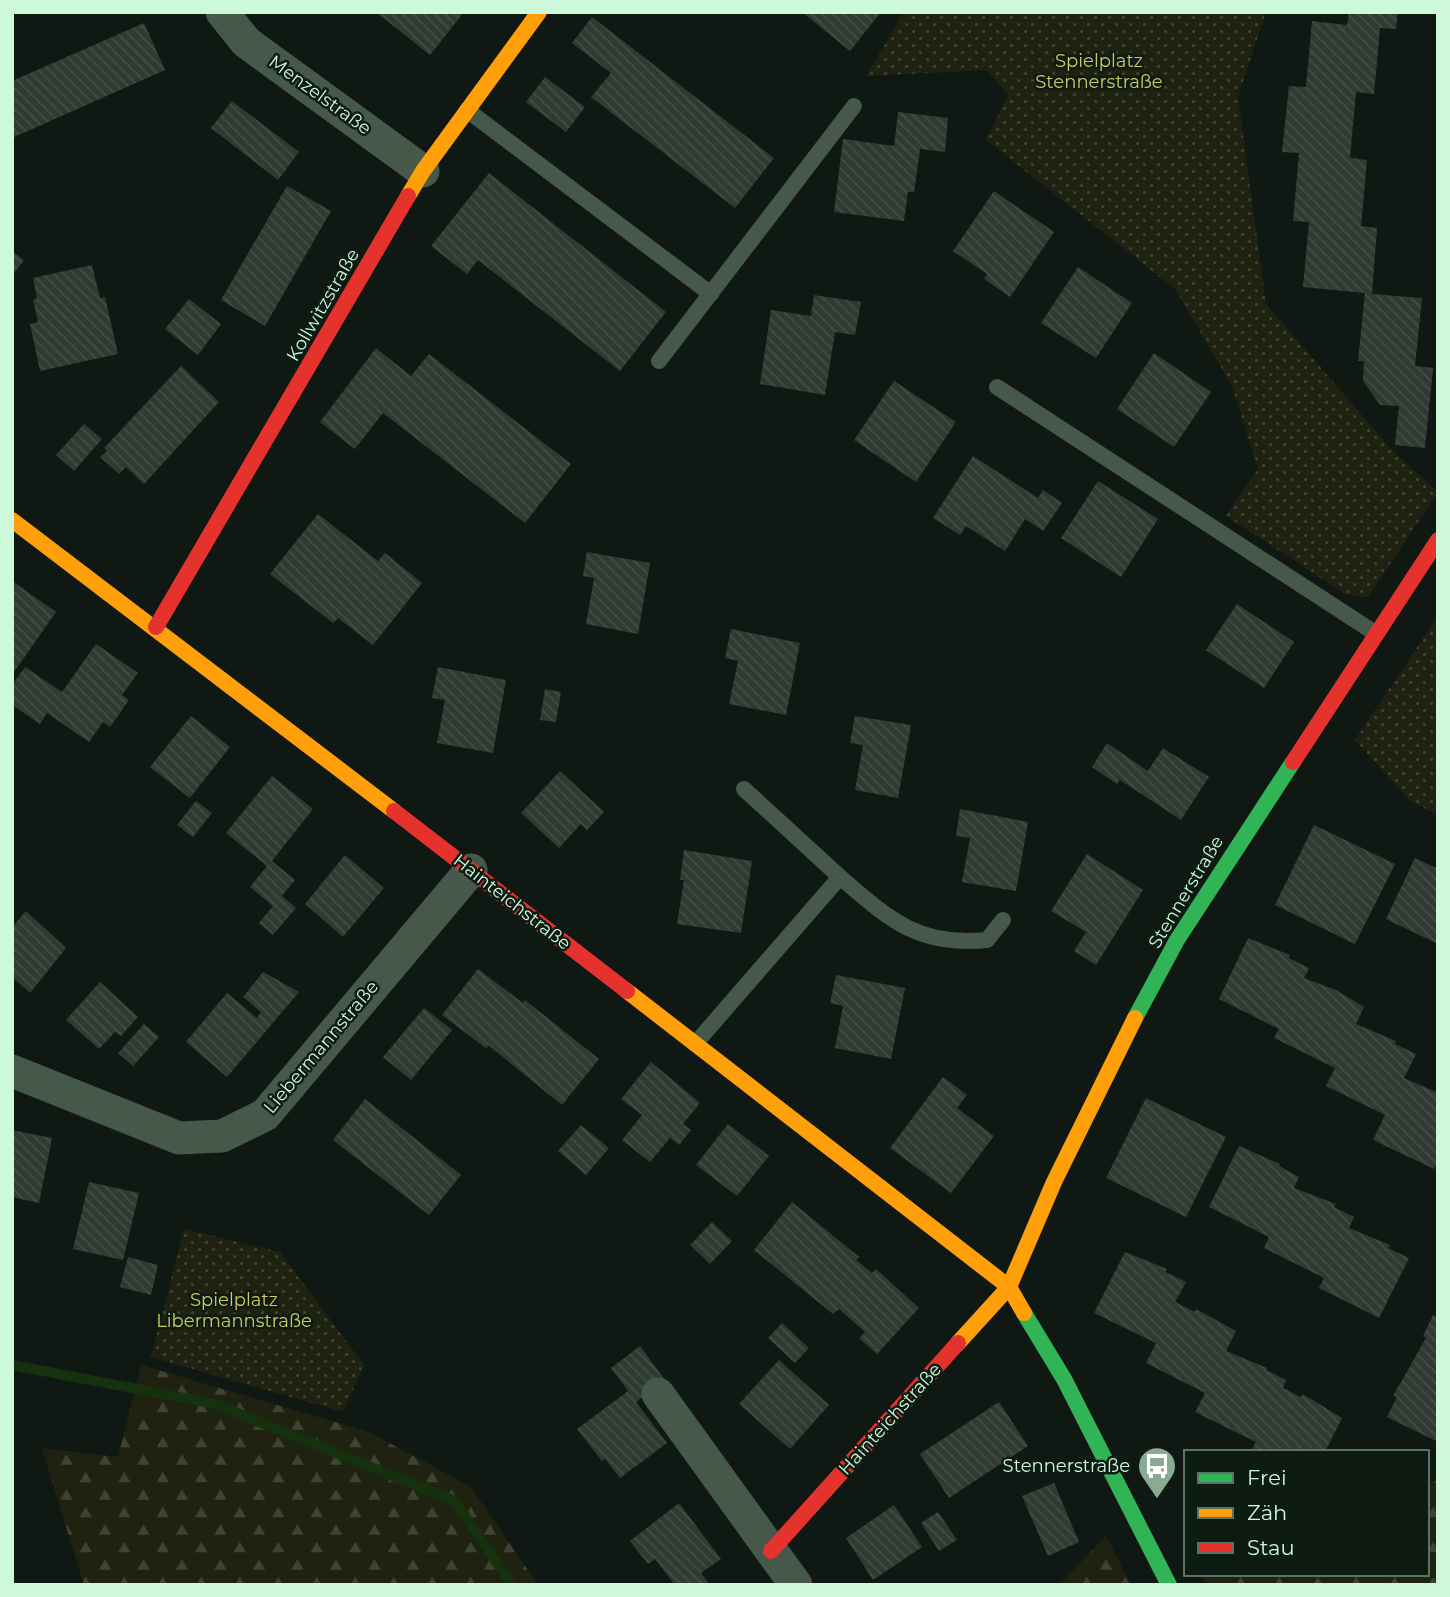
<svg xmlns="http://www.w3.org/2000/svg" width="1450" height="1597" viewBox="0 0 1450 1597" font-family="Montserrat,sans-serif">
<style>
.grass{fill:url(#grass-dots)}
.forest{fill:url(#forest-firs)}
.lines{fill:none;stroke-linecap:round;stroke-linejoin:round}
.stream{stroke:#15310e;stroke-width:10}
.building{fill:url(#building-back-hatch)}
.lane{stroke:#465849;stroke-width:16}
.street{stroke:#465849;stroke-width:33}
.fast{stroke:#30b455;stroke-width:16}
.slow{stroke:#ff9f0a;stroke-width:16}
.jam{stroke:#e5322d;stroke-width:16}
.labels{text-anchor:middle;stroke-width:5;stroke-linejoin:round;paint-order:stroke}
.park-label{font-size:18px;fill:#d0c863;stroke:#0d1b12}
.street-label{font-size:18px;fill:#cdf9da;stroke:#0d1b12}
.poi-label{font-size:18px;fill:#cdf9da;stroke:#0d1b12;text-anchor:end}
</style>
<defs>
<pattern id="grass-dots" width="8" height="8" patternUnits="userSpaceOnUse" patternTransform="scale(1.75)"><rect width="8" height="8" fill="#202211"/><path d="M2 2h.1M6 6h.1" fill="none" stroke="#3f4333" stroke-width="1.8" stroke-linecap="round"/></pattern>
<pattern id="forest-firs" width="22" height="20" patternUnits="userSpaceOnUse" patternTransform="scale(1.75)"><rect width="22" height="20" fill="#202211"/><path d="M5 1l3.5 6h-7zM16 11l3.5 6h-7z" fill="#3f4333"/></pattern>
<pattern id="building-back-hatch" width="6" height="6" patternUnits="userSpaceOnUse" patternTransform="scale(1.75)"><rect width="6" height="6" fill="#2e3a32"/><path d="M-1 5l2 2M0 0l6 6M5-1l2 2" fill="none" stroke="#414e45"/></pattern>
</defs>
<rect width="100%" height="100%" fill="#101813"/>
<g class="grass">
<path d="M 904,12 L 1266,12 L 1238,97 L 1266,304 L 1392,450 L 1438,492 L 1368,597 L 1347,595 L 1226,516 L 1258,469 L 1232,386 L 1175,289 L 986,140 L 1008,95 L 987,70 L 866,76 Z"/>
<path d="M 1438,616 L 1438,815 L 1410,801 L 1355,740 Z"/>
<path d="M 184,1229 L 280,1252 L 364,1365 L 343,1412 L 151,1357 Z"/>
</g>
<g class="forest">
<path d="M 141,1365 L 369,1432 L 471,1487 L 538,1585 L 84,1585 L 42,1448 L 118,1457 Z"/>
<path d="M 1438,1480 L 1438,1585 L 1207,1585 L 1201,1574 L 1427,1574 L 1427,1484 Z"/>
<path d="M 1106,1536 L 1131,1585 L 1059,1585 Z"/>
</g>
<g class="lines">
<path class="stream" d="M 12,1365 L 215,1404 L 455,1501 L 512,1585"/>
</g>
<g class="building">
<path d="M 376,12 L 464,12 L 430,55 Z"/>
<path d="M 802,12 L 881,12 L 850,51 Z"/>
<path d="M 1349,12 L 1398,12 L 1396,29 L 1380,28 L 1374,94 L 1356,92 L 1350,158 L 1367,160 L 1361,226 L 1377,228 L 1372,294 L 1422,298 L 1415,366 L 1433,368 L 1425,448 L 1395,445 L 1399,406 L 1380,405 L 1363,381 L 1364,361 L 1358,361 L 1365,293 L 1303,287 L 1309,222 L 1293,221 L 1299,153 L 1282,152 L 1289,86 L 1306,87 L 1312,21 L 1347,25 Z"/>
<path d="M 592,17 L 774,158 L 735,208 L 591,97 L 611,73 L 572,43 Z"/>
<path d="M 144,23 L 165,70 L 12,138 L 12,81 Z"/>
<path d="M 545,77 L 585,107 L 566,132 L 526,102 Z"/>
<path d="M 232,101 L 299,152 L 278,180 L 211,128 Z"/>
<path d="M 898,112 L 948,118 L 945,152 L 920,149 L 914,192 L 908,192 L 904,221 L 834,212 L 843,139 L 894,146 Z"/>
<path d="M 489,173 L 666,312 L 620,371 L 478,260 L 467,274 L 431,246 Z"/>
<path d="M 287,186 L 331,211 L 265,326 L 221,300 Z"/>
<path d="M 994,191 L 1054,232 L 1010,297 L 984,279 L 987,274 L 953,251 Z"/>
<path d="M 12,251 L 24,260 L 12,276 Z"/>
<path d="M 92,265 L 100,298 L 105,297 L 118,354 L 40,371 L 30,324 L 38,322 L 33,300 L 37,298 L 33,278 Z"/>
<path d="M 1078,267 L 1132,303 L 1096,358 L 1041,323 Z"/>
<path d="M 814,295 L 861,302 L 855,335 L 835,332 L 825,395 L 760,384 L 771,310 L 811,316 Z"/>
<path d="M 189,299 L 221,324 L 198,355 L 165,329 Z"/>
<path d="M 376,348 L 411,376 L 429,354 L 571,464 L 525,523 L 383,413 L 355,449 L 320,422 Z"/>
<path d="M 1154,353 L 1211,392 L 1174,447 L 1117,409 Z"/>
<path d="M 181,366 L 219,402 L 144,484 L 126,467 L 119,474 L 100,457 L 107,451 L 104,448 Z"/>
<path d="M 894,381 L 956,422 L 916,482 L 854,440 Z"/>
<path d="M 84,424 L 102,439 L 74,471 L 56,455 Z"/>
<path d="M 973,456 L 1038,498 L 1043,490 L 1062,503 L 1043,531 L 1025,519 L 1005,551 L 966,526 L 960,535 L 933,518 Z"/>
<path d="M 1098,481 L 1158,519 L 1121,577 L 1061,538 Z"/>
<path d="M 318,514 L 378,561 L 385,553 L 422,583 L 373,645 L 338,618 L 333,623 L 270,574 Z"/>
<path d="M 587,552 L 650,563 L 638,634 L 586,624 L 594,578 L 583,576 Z"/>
<path d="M 12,581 L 56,612 L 12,675 Z"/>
<path d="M 1237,604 L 1294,642 L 1264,688 L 1206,650 Z"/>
<path d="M 731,629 L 800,643 L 786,715 L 729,704 L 738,661 L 725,658 Z"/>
<path d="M 96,644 L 138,673 L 122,695 L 129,700 L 110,727 L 103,722 L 89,742 L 47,713 L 40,724 L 12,705 L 12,685 L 25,667 L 62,692 Z"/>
<path d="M 438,667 L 506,680 L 493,753 L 437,743 L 445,700 L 432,698 Z"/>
<path d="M 545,689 L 561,692 L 556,722 L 540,720 Z"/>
<path d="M 191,716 L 230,747 L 190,798 L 150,767 Z"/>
<path d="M 855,716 L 911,725 L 898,798 L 855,790 L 863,745 L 850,743 Z"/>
<path d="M 1107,743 L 1148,771 L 1163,748 L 1209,777 L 1181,820 L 1120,780 L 1117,784 L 1092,767 Z"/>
<path d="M 560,771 L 604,812 L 587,830 L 581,824 L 559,848 L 521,813 Z"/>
<path d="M 272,776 L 313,809 L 272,861 L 295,880 L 282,896 L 296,908 L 273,935 L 259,923 L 273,906 L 250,887 L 267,866 L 226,833 Z"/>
<path d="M 196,801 L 212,813 L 193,837 L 177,825 Z"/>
<path d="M 960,809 L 1028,822 L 1016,891 L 962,882 L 970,838 L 956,836 Z"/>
<path d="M 1314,825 L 1395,864 L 1355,944 L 1275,905 Z"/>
<path d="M 684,850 L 752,861 L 741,933 L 677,924 L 684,880 L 680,880 Z"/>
<path d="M 1087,854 L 1143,890 L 1096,965 L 1074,951 L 1086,932 L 1051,911 Z"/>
<path d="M 345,855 L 384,888 L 343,937 L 305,904 Z"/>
<path d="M 1415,858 L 1438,869 L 1438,944 L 1386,919 Z"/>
<path d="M 26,911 L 66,948 L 30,993 L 12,977 L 12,927 Z"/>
<path d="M 1248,938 L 1290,955 L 1289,958 L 1309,968 L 1304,978 L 1336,990 L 1364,1007 L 1356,1024 L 1396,1041 L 1395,1044 L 1416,1054 L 1404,1078 L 1438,1093 L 1438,1161 L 1434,1169 L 1373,1140 L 1385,1115 L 1326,1086 L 1335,1068 L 1274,1038 L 1279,1029 L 1219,999 Z"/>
<path d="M 478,969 L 523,1003 L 525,1000 L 599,1059 L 562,1105 L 488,1045 L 487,1049 L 442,1015 Z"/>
<path d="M 263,972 L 299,992 L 227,1077 L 186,1042 L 227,993 L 257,1018 L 261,1012 L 243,997 Z"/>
<path d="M 836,975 L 905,988 L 891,1059 L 835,1048 L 843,1006 L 830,1003 Z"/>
<path d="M 100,982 L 138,1017 L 121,1036 L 115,1032 L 99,1049 L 66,1020 Z"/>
<path d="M 424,1008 L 452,1030 L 411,1080 L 383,1057 Z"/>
<path d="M 144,1024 L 159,1037 L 133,1066 L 118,1053 Z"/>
<path d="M 651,1062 L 700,1103 L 683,1124 L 691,1130 L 679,1145 L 670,1138 L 650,1162 L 622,1140 L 642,1115 L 621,1099 Z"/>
<path d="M 943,1077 L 967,1095 L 957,1108 L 994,1136 L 951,1193 L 890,1148 Z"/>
<path d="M 1146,1098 L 1226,1137 L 1186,1217 L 1106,1178 Z"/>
<path d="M 365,1099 L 461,1175 L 429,1215 L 333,1140 Z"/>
<path d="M 728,1124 L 769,1156 L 737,1196 L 696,1165 Z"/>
<path d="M 581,1125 L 609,1148 L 586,1175 L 558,1151 Z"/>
<path d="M 12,1130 L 52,1138 L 39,1203 L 12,1197 Z"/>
<path d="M 1239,1146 L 1280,1164 L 1279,1166 L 1299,1177 L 1294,1188 L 1336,1204 L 1334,1207 L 1354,1217 L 1349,1228 L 1390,1245 L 1388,1248 L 1409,1258 L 1379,1318 L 1319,1288 L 1324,1278 L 1264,1248 L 1269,1237 L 1209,1207 Z"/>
<path d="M 89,1182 L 139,1193 L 123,1260 L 73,1249 Z"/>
<path d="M 792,1202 L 859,1257 L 856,1260 L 872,1273 L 876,1269 L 919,1308 L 877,1354 L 859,1338 L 865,1332 L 839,1309 L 833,1314 L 754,1250 Z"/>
<path d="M 712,1222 L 732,1241 L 710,1264 L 690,1245 Z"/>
<path d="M 1125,1252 L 1167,1269 L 1165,1272 L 1186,1282 L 1175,1302 L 1195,1312 L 1196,1309 L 1236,1331 L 1226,1351 L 1267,1368 L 1266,1370 L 1286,1380 L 1283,1388 L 1301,1397 L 1303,1394 L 1342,1418 L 1325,1452 L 1252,1449 L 1256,1442 L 1195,1412 L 1205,1393 L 1146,1363 L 1156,1343 L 1094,1313 Z"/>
<path d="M 128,1257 L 158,1265 L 151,1295 L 120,1287 Z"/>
<path d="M 1433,1315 L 1438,1317 L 1438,1442 L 1387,1417 L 1397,1397 L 1393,1396 L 1426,1338 L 1423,1336 Z"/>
<path d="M 782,1323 L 809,1348 L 795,1363 L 768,1338 Z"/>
<path d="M 640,1346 L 665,1380 L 636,1402 L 667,1443 L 620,1478 L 605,1459 L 602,1461 L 577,1429 L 628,1391 L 611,1368 Z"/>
<path d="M 779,1360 L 829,1405 L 790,1449 L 739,1404 Z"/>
<path d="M 999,1402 L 1028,1446 L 949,1498 L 920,1454 Z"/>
<path d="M 1054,1483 L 1079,1542 L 1048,1556 L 1022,1496 Z"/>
<path d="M 679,1503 L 721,1559 L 701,1573 L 710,1585 L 675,1585 L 655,1559 L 648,1564 L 630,1541 Z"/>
<path d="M 894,1505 L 922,1547 L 873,1580 L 846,1538 Z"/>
<path d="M 938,1512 L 957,1540 L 939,1551 L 921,1523 Z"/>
</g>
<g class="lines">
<g class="lane">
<path d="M 467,110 L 711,294"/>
<path d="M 659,361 L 854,106"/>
<path d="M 997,387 L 1375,633"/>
<path d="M 840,877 C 889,919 918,947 987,940 L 1003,920"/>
<path d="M 695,1044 L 840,877 L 744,789"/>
</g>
<g class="street">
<path d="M 222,12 L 246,42 L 423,171"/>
<path d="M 12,1071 L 179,1138 L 222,1136 L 265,1115 L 471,870"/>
<path d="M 658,1394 L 796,1585"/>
</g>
<g class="fast">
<path d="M 1135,1018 L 1177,940 L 1293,762"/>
<path d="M 1024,1313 L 1064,1379 L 1169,1585"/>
</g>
<g class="slow">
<path d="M 408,196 L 423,171 L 539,12"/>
<path d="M 12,520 L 394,811"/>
<path d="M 627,991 L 1009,1287 L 1024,1313"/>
<path d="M 958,1343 L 1009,1287 L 1054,1182 L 1135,1018"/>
</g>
<g class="jam">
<path d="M 156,627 L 408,196"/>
<path d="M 1293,762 L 1438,540"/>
<path d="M 394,811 L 627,991"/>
<path d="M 771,1551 L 958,1343"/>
</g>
</g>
<defs>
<symbol id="bus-pin" viewBox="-11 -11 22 30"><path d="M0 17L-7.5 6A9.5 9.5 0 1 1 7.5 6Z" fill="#8baa94" stroke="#0d1b12"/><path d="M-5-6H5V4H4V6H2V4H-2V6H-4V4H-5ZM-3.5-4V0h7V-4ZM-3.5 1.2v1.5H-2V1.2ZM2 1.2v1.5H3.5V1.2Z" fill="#fff"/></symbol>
</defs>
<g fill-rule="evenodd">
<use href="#bus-pin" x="1135" y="1444" width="44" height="60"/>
</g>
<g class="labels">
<g class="park-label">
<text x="1099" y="67">Spielplatz<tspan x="1099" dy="21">Stennerstraße</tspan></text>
<text x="234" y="1306">Spielplatz<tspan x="234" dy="21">Libermannstraße</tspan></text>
</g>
<g class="street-label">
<text transform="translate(320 95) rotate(36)" y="6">Menzelstraße</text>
<text transform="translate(323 305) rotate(-60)" y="6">Kollwitzstraße</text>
<text transform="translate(1186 892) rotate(-59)" y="6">Stennerstraße</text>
<text transform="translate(512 902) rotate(38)" y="6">Hainteichstraße</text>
<text transform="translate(321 1047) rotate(-50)" y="6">Liebermannstraße</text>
<text transform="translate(890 1419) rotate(-48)" y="6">Hainteichstraße</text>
</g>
<g class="poi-label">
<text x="1130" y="1472">Stennerstraße</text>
</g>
</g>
<rect width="1450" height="1597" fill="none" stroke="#cdf9da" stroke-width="28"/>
<rect x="1184" y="1450" width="245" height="126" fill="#0d1b12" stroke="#5a7462" stroke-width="2"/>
<rect x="1198" y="1473" width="35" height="10" fill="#30b455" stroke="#5a7462" stroke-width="2"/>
<text x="1247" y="1485" font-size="21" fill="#cdf9da">Frei</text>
<rect x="1198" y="1508" width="35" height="10" fill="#ff9f0a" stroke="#5a7462" stroke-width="2"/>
<text x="1247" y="1520" font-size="21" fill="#cdf9da">Zäh</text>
<rect x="1198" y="1543" width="35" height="10" fill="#e5322d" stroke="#5a7462" stroke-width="2"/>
<text x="1247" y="1555" font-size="21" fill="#cdf9da">Stau</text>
</svg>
